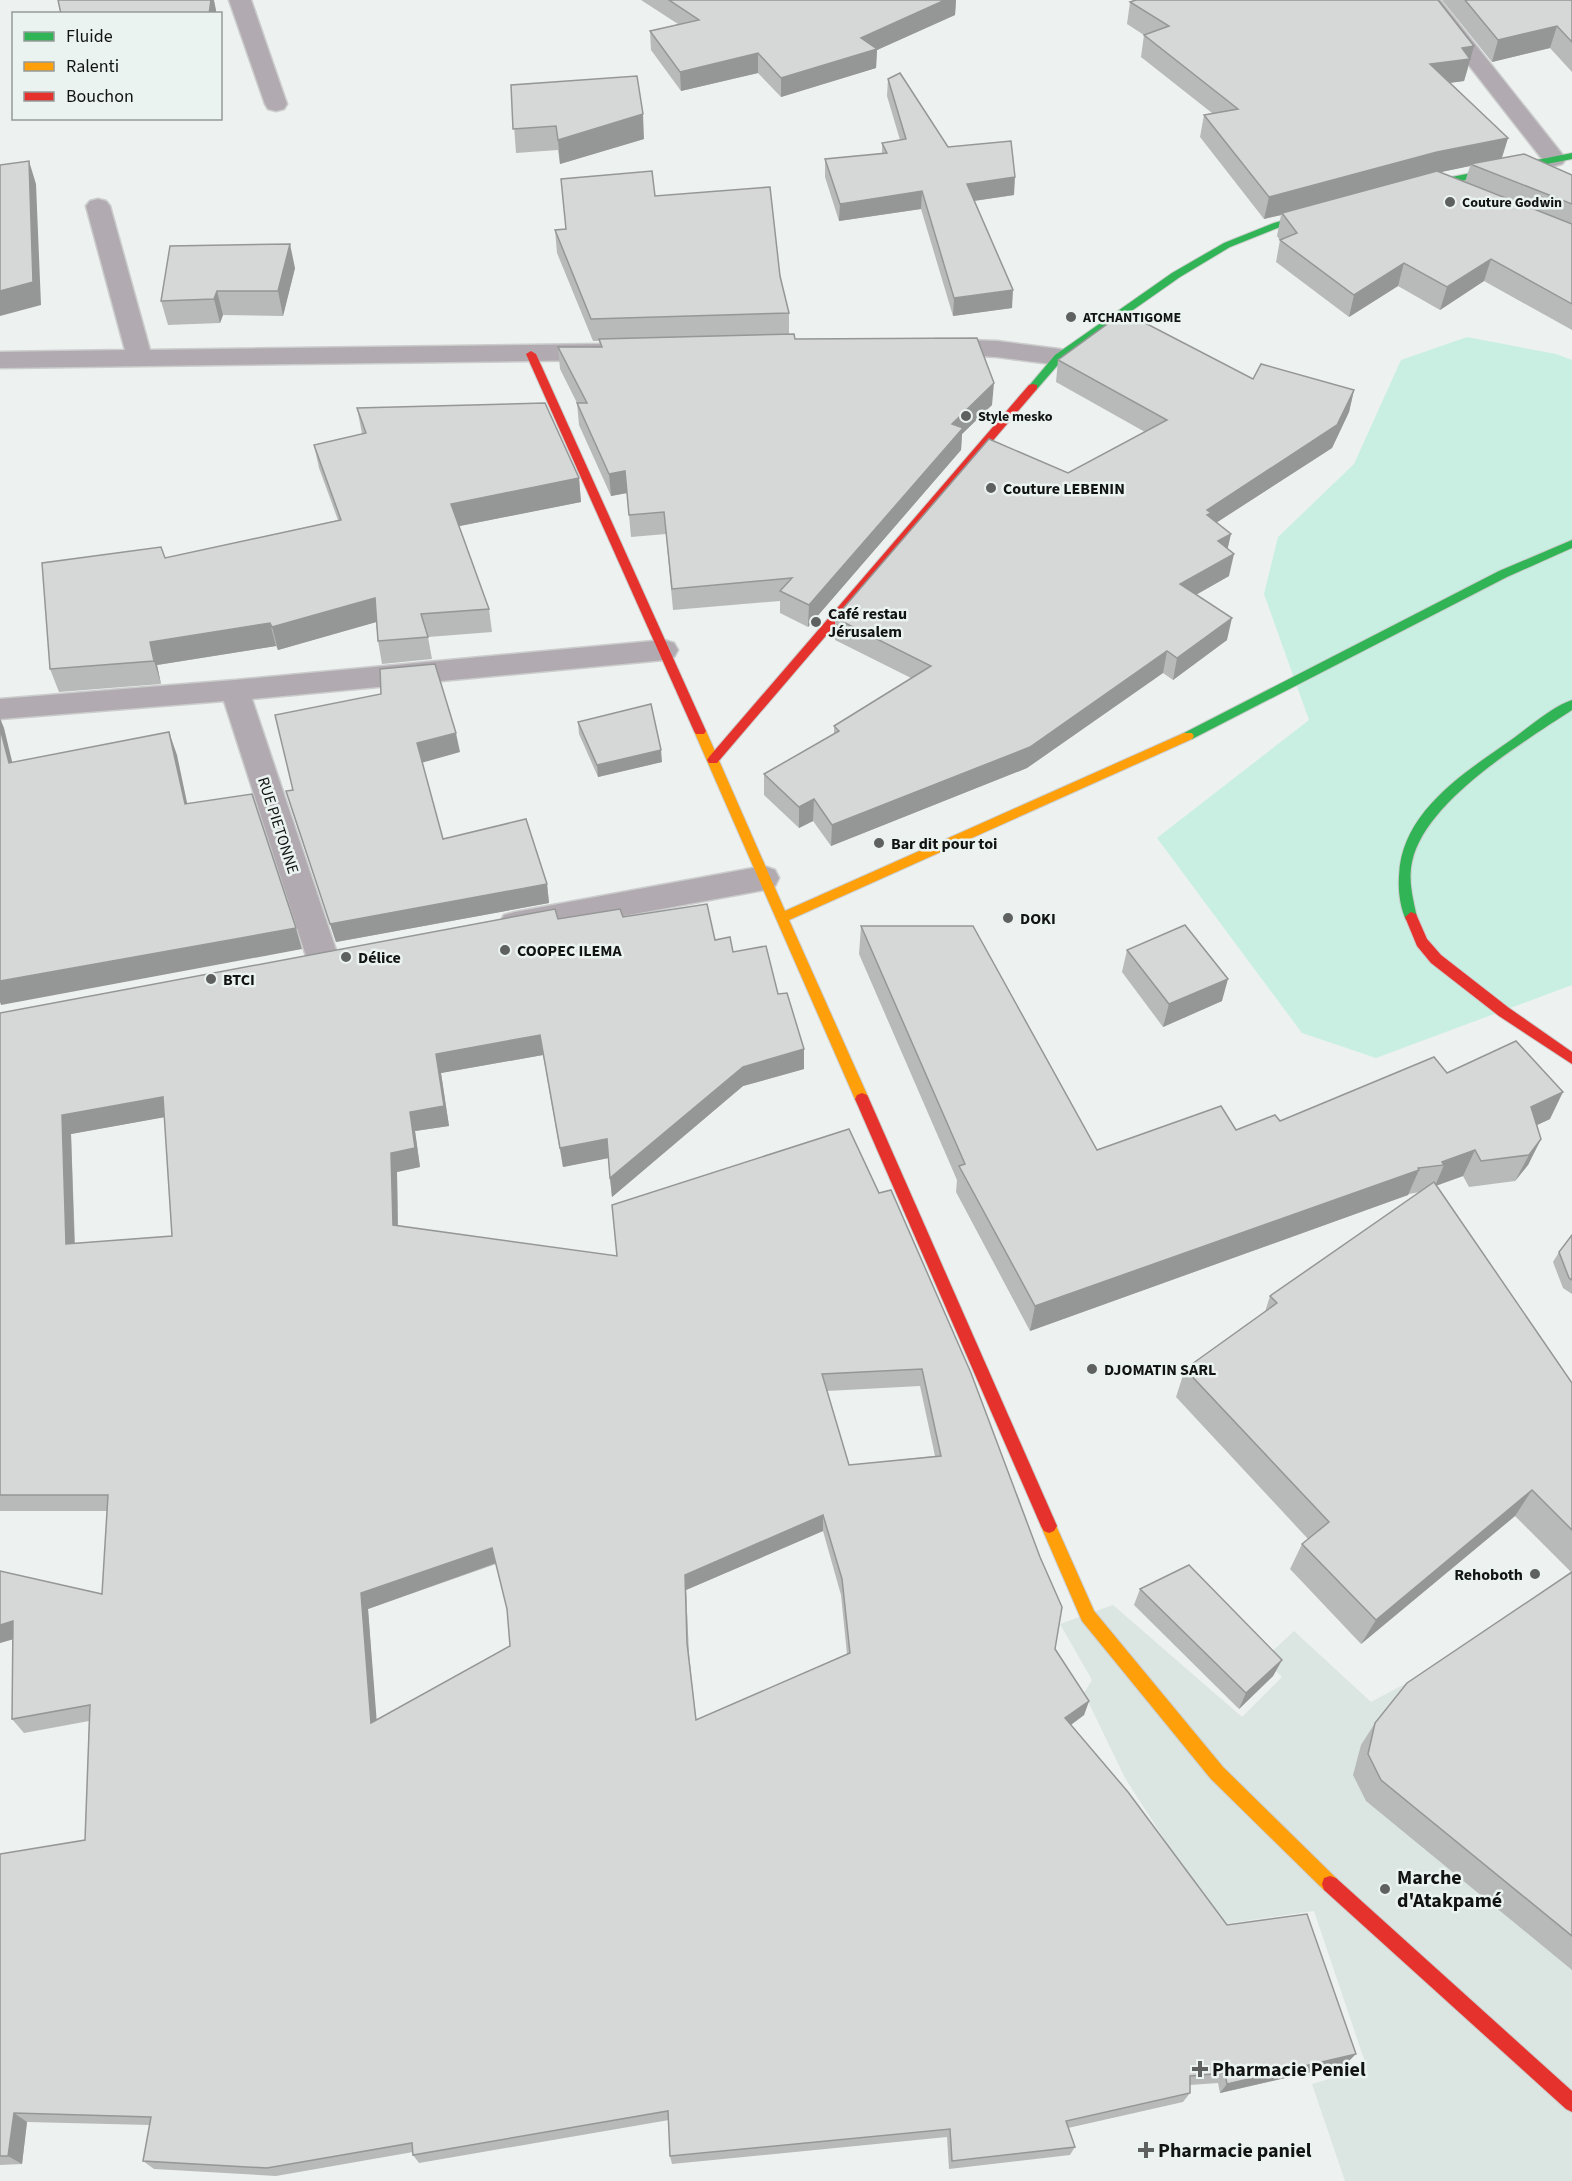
<svg xmlns="http://www.w3.org/2000/svg" width="1572" height="2181" viewBox="0 0 1572 2181" font-family="'Source Sans 3',sans-serif">
<style>
.built{fill:#dbe5e1}
.green{fill:#c9efe3}
.lines{fill:none;stroke-linecap:round;stroke-linejoin:round}
.street-casing{stroke:#cbcdcc;stroke-width:3}
.fast-casing{stroke:#cbcdcc;stroke-width:2}
.slow-casing{stroke:#cbcdcc;stroke-width:2}
.jam-casing{stroke:#cbcdcc;stroke-width:2}
.street{fill:#b2aab1;fill-rule:evenodd}
.fast{fill:#30b455;fill-rule:evenodd}
.slow{fill:#ff9f0a;fill-rule:evenodd}
.jam{fill:#e5322d;fill-rule:evenodd}
.wall{fill:#b7bab9;fill-rule:evenodd}
.shaded-wall{fill:#959796}
.building{fill:#d5d8d7;stroke:#959796;stroke-width:1.5;fill-rule:evenodd}
.poi-dot{fill:#5e6160;stroke:#ebf3f0;stroke-width:2}
.labels{text-anchor:middle;stroke-width:5;stroke-linejoin:round;paint-order:stroke}
.far-poi-label{font-size:14px;font-weight:bold;fill:#111413;stroke:#ebf3f0;text-anchor:start}
.poi-label{font-size:16px;font-weight:bold;fill:#111413;stroke:#ebf3f0;text-anchor:start}
.street-label{font-size:16px;fill:#111413;stroke:#ebf3f0}
.near-poi-label{font-size:20px;font-weight:bold;fill:#111413;stroke:#ebf3f0;text-anchor:start}
</style>
<rect width="100%" height="100%" fill="#edf1ef"/>
<path class="built" d="M 1113,1605 L 1242,1717 L 1282,1677 L 1264,1659 L 1294,1631 L 1371,1702 L 1497,1635 L 1572,1644 L 1572,2181 L 1345,2181 L 1312,2084 L 1367,2068 L 1314,1911 L 1224,1924 L 1186,1873 L 1125,1778 L 1084,1693 L 1092,1680 L 1060,1624 Z"/>
<path class="green" d="M 1467,337 L 1556,354 L 1572,360 L 1572,985 L 1376,1058 L 1302,1033 L 1157,838 L 1309,720 L 1264,594 L 1278,537 L 1354,464 L 1401,360 Z"/>
<g class="lines">
<defs>
<g id="street">
<path d="M 229,0 L 251,0 L 287,104 L 284,109 L 276,111 L 268,109 L 265,104 Z"/>
<path d="M 1418,0 L 1440,0 L 1562,154 L 1566,159 L 1562,164 L 1554,166 L 1546,164 Z"/>
<path d="M 98,199 L 106,201 L 110,206 L 150,350 L 602,344 L 611,346 L 615,352 L 611,358 L 602,360 L 0,368 L 0,352 L 125,350 L 86,206 L 90,201 Z"/>
<path d="M 936,339 L 997,341 L 1059,349 L 1068,351 L 1072,357 L 1068,363 L 1059,365 L 997,357 L 927,353 L 923,347 L 927,341 Z"/>
<path d="M 664,640 L 674,643 L 678,650 L 674,657 L 664,660 L 252,699 L 339,959 L 334,968 L 323,971 L 312,968 L 307,959 L 224,701 L 0,719 L 0,699 L 235,680 Z"/>
<path d="M 764,866 L 775,870 L 779,878 L 775,886 L 764,890 L 515,936 L 504,933 L 499,924 L 504,915 L 515,912 Z"/>
</g>
<g id="fast">
<path d="M 1572,153 L 1572,159 L 1411,191 L 1406,188 L 1411,185 Z"/>
<path d="M 1323,209 L 1328,212 L 1326,214 L 1280,227 L 1230,247 L 1180,277 L 1063,359 L 1037,389 L 1033,390 L 1028,387 L 1055,355 L 1172,273 L 1224,243 L 1274,223 Z"/>
<path d="M 1572,540 L 1572,548 L 1507,577 L 1192,739 L 1184,739 L 1182,736 L 1184,733 L 1499,571 Z"/>
<path d="M 1572,700 L 1572,710 C 1522,743 1425,801 1412,862 C 1408,881 1413,899 1417,917 L 1416,920 L 1406,920 C 1400,907 1398,890 1399,876 C 1401,812 1464,773 1511,740 C 1528,728 1553,706 1572,700 Z"/>
</g>
<g id="slow">
<path d="M 700,727 L 706,731 L 785,911 L 1184,733 L 1192,733 L 1194,736 L 1192,739 L 789,920 L 869,1099 L 867,1103 L 857,1103 L 855,1099 L 694,731 Z"/>
<path d="M 1049,1519 L 1054,1521 L 1094,1611 L 1223,1767 L 1336,1878 L 1338,1884 L 1336,1890 L 1330,1892 L 1324,1890 L 1211,1779 L 1082,1621 L 1041,1526 L 1044,1521 Z"/>
</g>
<g id="jam">
<path d="M 531,351 L 536,354 L 706,731 L 704,734 L 696,734 L 694,731 L 526,354 Z"/>
<path d="M 1033,384 L 1037,385 L 1037,389 L 717,763 L 709,763 L 707,760 L 709,757 L 1029,385 Z"/>
<path d="M 1411,912 L 1416,914 L 1427,939 L 1441,955 L 1509,1008 L 1572,1052 L 1572,1064 L 1499,1016 L 1431,963 L 1417,946 L 1405,917 Z"/>
<path d="M 862,1093 L 867,1095 L 869,1099 L 1057,1526 L 1054,1531 L 1049,1533 L 1044,1531 L 1041,1526 L 855,1099 L 857,1095 Z"/>
<path d="M 1330,1876 L 1336,1878 L 1572,2091 L 1572,2112 L 1566,2109 L 1324,1890 L 1322,1884 L 1324,1878 Z"/>
</g>
</defs>
<use href="#street" class="street-casing"/>
<use href="#fast" class="fast-casing"/>
<use href="#slow" class="slow-casing"/>
<use href="#jam" class="jam-casing"/>
<use href="#street" class="street"/>
<use href="#fast" class="fast"/>
<use href="#slow" class="slow"/>
<use href="#jam" class="jam"/>
</g>
<g class="wall">
<path d="M 641,0 L 956,0 L 955,15 L 877,50 L 876,68 L 781,97 L 758,73 L 681,91 L 651,50 L 650,31 L 678,24 Z"/>
<path d="M 1442,0 L 1572,0 L 1572,72 L 1550,48 L 1492,62 Z"/>
<path d="M 1130,2 L 1468,68 L 1464,81 L 1450,83 L 1508,138 L 1502,158 L 1572,175 L 1572,330 L 1484,281 L 1440,310 L 1398,286 L 1349,317 L 1276,262 L 1280,240 L 1277,236 L 1281,215 L 1264,219 L 1200,137 L 1204,115 L 1212,113 L 1141,57 L 1144,35 L 1127,24 ZM 1470,166 L 1465,182 L 1440,172 Z"/>
<path d="M 888,79 L 948,147 L 1014,195 L 974,201 L 1012,308 L 953,316 L 921,209 L 839,221 L 825,177 L 825,159 L 882,154 L 882,143 L 900,140 L 887,96 Z"/>
<path d="M 511,85 L 644,139 L 560,164 L 558,150 L 516,153 Z"/>
<path d="M 655,196 L 780,276 L 789,313 L 789,334 L 795,339 L 992,405 L 962,434 L 961,450 L 808,627 L 780,613 L 780,601 L 673,610 L 666,534 L 631,537 L 627,493 L 611,496 L 579,425 L 577,403 L 560,369 L 558,347 L 600,347 L 599,341 L 593,341 L 557,253 L 555,230 L 566,229 Z"/>
<path d="M 295,268 L 283,316 L 223,315 L 220,323 L 168,325 L 161,301 Z"/>
<path d="M 1058,360 L 1354,390 L 1349,412 L 1332,448 L 1216,523 L 1227,549 L 1229,576 L 1196,595 L 1227,640 L 1173,680 L 1163,673 L 1027,768 L 831,846 L 813,821 L 799,828 L 764,795 L 764,774 L 834,734 L 834,726 L 911,678 L 835,640 L 835,618 L 1068,473 L 1145,432 L 1056,382 Z"/>
<path d="M 357,408 L 579,478 L 581,502 L 459,526 L 489,609 L 492,632 L 428,637 L 432,659 L 382,664 L 378,641 L 376,622 L 278,650 L 276,646 L 157,665 L 161,684 L 59,692 L 50,669 L 165,558 L 338,520 L 319,468 L 314,445 L 362,434 Z"/>
<path d="M 578,722 L 662,762 L 598,777 L 579,734 Z"/>
<path d="M 460,752 L 422,762 L 443,839 L 547,884 L 549,903 L 336,942 L 292,811 L 286,791 Z"/>
<path d="M 623,917 L 715,940 L 733,952 L 778,994 L 804,1049 L 804,1069 L 743,1086 L 612,1197 L 608,1158 L 563,1167 L 543,1055 L 441,1073 L 449,1126 L 415,1131 L 420,1167 L 397,1172 L 398,1226 L 617,1256 L 849,1129 L 1055,1649 L 1089,1701 L 1084,1715 L 1071,1725 L 1227,1925 L 1346,2064 L 1220,2093 L 1218,2083 L 1190,2085 L 1190,2093 L 1183,2102 L 1068,2128 L 1075,2147 L 1070,2155 L 949,2169 L 947,2137 L 672,2164 L 670,2156 L 669,2120 L 419,2163 L 413,2155 L 413,2152 L 276,2176 L 154,2169 L 143,2161 L 150,2125 L 27,2122 L 22,2164 L 0,2165 L 0,1854 L 85,1840 L 89,1721 L 24,1733 L 12,1719 L 13,1639 L 0,1643 L 0,1571 L 102,1594 L 107,1511 L 0,1511 L 0,1013 L 558,919 ZM 164,1117 L 172,1236 L 75,1243 L 71,1134 ZM 920,1386 L 935,1456 L 849,1465 L 827,1391 ZM 823,1531 L 841,1595 L 847,1654 L 696,1720 L 689,1654 L 686,1590 ZM 496,1564 L 507,1609 L 510,1646 L 376,1720 L 368,1609 Z"/>
<path d="M 861,926 L 1097,1150 L 1236,1130 L 1280,1121 L 1447,1073 L 1550,1119 L 1537,1125 L 1541,1139 L 1528,1165 L 1515,1181 L 1469,1187 L 1463,1176 L 1436,1186 L 1572,1383 L 1572,1970 L 1366,1801 L 1353,1775 L 1361,1745 L 1375,1723 L 1571,1572 L 1515,1516 L 1361,1644 L 1290,1569 L 1302,1544 L 1308,1539 L 1176,1397 L 1185,1369 L 1265,1312 L 1270,1296 L 1420,1192 L 1409,1194 L 1408,1195 L 1030,1331 L 956,1192 L 957,1180 L 859,954 Z"/>
<path d="M 1127,950 L 1222,1001 L 1163,1027 L 1122,972 Z"/>
<path d="M 1572,1235 L 1572,1294 L 1563,1288 L 1553,1262 L 1559,1252 Z"/>
<path d="M 1140,1589 L 1282,1660 L 1273,1676 L 1239,1709 L 1134,1605 Z"/>
</g>
<g class="shaded-wall">
<path d="M 211,0 L 214,0 L 216,10 L 216,14 L 209,14 Z"/>
<path d="M 945,0 L 956,0 L 955,15 L 877,50 L 876,68 L 781,97 L 781,78 L 861,38 Z"/>
<path d="M 1557,26 L 1550,48 L 1492,62 L 1498,40 Z"/>
<path d="M 1474,46 L 1464,81 L 1425,86 L 1430,64 L 1462,48 Z"/>
<path d="M 758,53 L 758,73 L 681,91 L 680,72 Z"/>
<path d="M 643,114 L 644,139 L 560,164 L 558,140 Z"/>
<path d="M 1508,138 L 1501,160 L 1470,164 L 1470,166 L 1432,174 L 1282,213 L 1281,215 L 1264,219 L 1269,197 L 1437,152 Z"/>
<path d="M 29,161 L 36,184 L 41,305 L 0,316 L 0,291 Z"/>
<path d="M 1015,177 L 1014,195 L 966,202 L 967,184 Z"/>
<path d="M 922,191 L 921,209 L 839,221 L 840,204 Z"/>
<path d="M 290,244 L 295,268 L 283,316 L 278,291 Z"/>
<path d="M 1491,259 L 1484,281 L 1440,310 L 1447,287 Z"/>
<path d="M 1404,263 L 1398,286 L 1349,317 L 1354,295 Z"/>
<path d="M 1013,290 L 1012,308 L 953,316 L 954,298 Z"/>
<path d="M 217,291 L 223,315 L 220,323 L 214,299 Z"/>
<path d="M 994,383 L 992,405 L 962,434 L 961,450 L 808,627 L 809,605 L 952,424 Z"/>
<path d="M 1354,390 L 1349,412 L 1332,448 L 1208,528 L 1207,510 Z"/>
<path d="M 625,471 L 627,493 L 611,496 L 609,474 Z"/>
<path d="M 579,478 L 581,502 L 455,527 L 451,504 Z"/>
<path d="M 1231,534 L 1226,556 L 1218,541 Z"/>
<path d="M 1234,554 L 1229,576 L 1176,606 L 1180,584 Z"/>
<path d="M 375,598 L 380,621 L 278,650 L 272,627 Z"/>
<path d="M 1232,618 L 1227,640 L 1173,680 L 1177,658 Z"/>
<path d="M 270,623 L 276,646 L 157,665 L 161,684 L 154,661 L 150,642 Z"/>
<path d="M 1167,651 L 1163,673 L 1027,768 L 831,846 L 832,825 Z"/>
<path d="M 0,718 L 4,728 L 18,786 L 9,763 L 0,728 Z"/>
<path d="M 169,732 L 177,755 L 192,826 L 185,804 Z"/>
<path d="M 456,733 L 460,752 L 421,763 L 417,743 Z"/>
<path d="M 661,750 L 662,762 L 598,777 L 597,765 Z"/>
<path d="M 814,799 L 813,821 L 799,828 L 799,807 Z"/>
<path d="M 547,884 L 549,903 L 336,942 L 330,924 Z"/>
<path d="M 296,928 L 302,949 L 1,1005 L 0,1002 L 0,981 Z"/>
<path d="M 1228,979 L 1222,1001 L 1163,1027 L 1169,1004 Z"/>
<path d="M 540,1035 L 543,1055 L 441,1073 L 449,1126 L 415,1131 L 420,1167 L 397,1172 L 398,1244 L 393,1225 L 391,1153 L 436,1054 Z"/>
<path d="M 804,1049 L 804,1069 L 743,1086 L 612,1197 L 610,1178 L 743,1067 Z"/>
<path d="M 1563,1092 L 1550,1119 L 1518,1134 L 1531,1107 Z"/>
<path d="M 163,1097 L 171,1116 L 71,1134 L 75,1262 L 66,1244 L 62,1115 Z"/>
<path d="M 607,1139 L 609,1158 L 563,1167 L 560,1148 Z"/>
<path d="M 1541,1139 L 1528,1165 L 1515,1181 L 1529,1155 Z"/>
<path d="M 1475,1150 L 1463,1176 L 1435,1186 L 1444,1165 L 1442,1162 Z"/>
<path d="M 1419,1170 L 1408,1195 L 1030,1331 L 1035,1306 Z"/>
<path d="M 1532,1490 L 1515,1516 L 1361,1644 L 1376,1620 Z"/>
<path d="M 823,1515 L 823,1531 L 686,1590 L 689,1657 L 685,1575 Z"/>
<path d="M 492,1548 L 496,1563 L 368,1609 L 378,1737 L 371,1723 L 361,1593 Z"/>
<path d="M 13,1621 L 24,1636 L 0,1643 L 0,1625 Z"/>
<path d="M 1282,1660 L 1273,1676 L 1239,1709 L 1246,1693 Z"/>
<path d="M 1089,1701 L 1084,1715 L 1061,1732 L 1065,1718 Z"/>
<path d="M 1356,2054 L 1346,2064 L 1220,2093 L 1227,2084 Z"/>
<path d="M 14,2113 L 27,2122 L 22,2164 L 8,2156 Z"/>
</g>
<g class="building">
<path d="M 58,0 L 211,0 L 209,14 L 61,14 Z"/>
<path d="M 669,0 L 945,0 L 861,38 L 877,49 L 781,78 L 758,53 L 680,72 L 650,31 L 699,20 Z"/>
<path d="M 1136,0 L 1438,0 L 1474,46 L 1462,48 L 1470,59 L 1430,64 L 1508,138 L 1437,152 L 1269,197 L 1204,115 L 1238,109 L 1144,35 L 1169,26 L 1130,2 Z"/>
<path d="M 1465,0 L 1572,0 L 1572,42 L 1557,26 L 1498,40 Z"/>
<path d="M 900,73 L 948,147 L 1011,141 L 1015,177 L 967,184 L 1013,290 L 954,298 L 922,191 L 840,204 L 825,159 L 887,153 L 882,143 L 906,139 L 888,79 Z"/>
<path d="M 637,76 L 643,114 L 558,140 L 556,126 L 513,129 L 511,85 Z"/>
<path d="M 1524,154 L 1572,175 L 1572,204 L 1470,164 Z"/>
<path d="M 29,161 L 33,282 L 0,291 L 0,165 Z"/>
<path d="M 652,171 L 655,196 L 770,187 L 780,276 L 789,313 L 591,319 L 555,230 L 566,229 L 561,179 Z"/>
<path d="M 1437,171 L 1572,224 L 1572,304 L 1491,259 L 1447,287 L 1404,263 L 1354,295 L 1280,240 L 1297,233 L 1282,213 Z"/>
<path d="M 290,244 L 278,291 L 217,291 L 214,299 L 161,301 L 170,246 Z"/>
<path d="M 1124,312 L 1253,379 L 1261,364 L 1354,390 L 1337,425 L 1207,510 L 1211,513 L 1207,515 L 1231,534 L 1218,541 L 1234,554 L 1180,584 L 1232,618 L 1177,658 L 1167,651 L 1030,747 L 832,825 L 814,799 L 799,807 L 764,774 L 839,731 L 834,726 L 931,666 L 835,618 L 989,439 L 1068,473 L 1167,420 L 1058,360 Z"/>
<path d="M 794,334 L 795,339 L 977,338 L 994,383 L 952,424 L 963,428 L 809,605 L 780,591 L 792,578 L 672,589 L 664,512 L 629,515 L 625,471 L 609,474 L 577,403 L 587,403 L 558,347 L 602,347 L 599,339 Z"/>
<path d="M 545,403 L 579,478 L 451,504 L 489,609 L 421,614 L 428,637 L 378,641 L 375,598 L 272,627 L 270,623 L 150,642 L 154,661 L 50,669 L 42,563 L 161,547 L 165,558 L 341,520 L 314,445 L 366,433 L 357,408 Z"/>
<path d="M 435,664 L 456,733 L 417,743 L 443,839 L 526,819 L 547,884 L 330,924 L 286,791 L 293,790 L 275,715 L 381,694 L 380,669 Z"/>
<path d="M 651,704 L 661,750 L 597,765 L 578,722 Z"/>
<path d="M 0,728 L 9,763 L 169,732 L 185,804 L 252,794 L 296,928 L 0,981 Z"/>
<path d="M 707,904 L 715,940 L 730,937 L 733,952 L 766,946 L 778,994 L 787,993 L 804,1049 L 743,1067 L 610,1178 L 607,1139 L 560,1148 L 540,1035 L 436,1054 L 444,1106 L 410,1112 L 415,1148 L 391,1153 L 393,1225 L 617,1256 L 612,1205 L 849,1129 L 879,1193 L 891,1190 L 971,1373 L 1040,1557 L 1062,1607 L 1055,1649 L 1089,1701 L 1065,1718 L 1128,1792 L 1227,1925 L 1307,1914 L 1356,2054 L 1227,2084 L 1225,2073 L 1190,2076 L 1190,2093 L 1066,2121 L 1075,2147 L 952,2161 L 950,2129 L 670,2156 L 668,2111 L 413,2155 L 412,2143 L 267,2168 L 143,2161 L 151,2117 L 14,2113 L 8,2156 L 0,2156 L 0,1854 L 85,1840 L 90,1705 L 12,1719 L 13,1621 L 0,1625 L 0,1571 L 102,1594 L 108,1495 L 0,1495 L 0,1013 L 555,909 L 558,919 L 620,909 L 623,917 ZM 163,1097 L 172,1236 L 66,1244 L 62,1115 ZM 922,1369 L 941,1456 L 849,1465 L 822,1374 ZM 823,1515 L 842,1579 L 850,1653 L 696,1720 L 687,1643 L 685,1575 ZM 492,1548 L 507,1609 L 510,1646 L 371,1723 L 361,1593 Z"/>
<path d="M 1185,925 L 1228,979 L 1169,1004 L 1127,950 Z"/>
<path d="M 861,926 L 973,926 L 1097,1150 L 1221,1106 L 1236,1130 L 1275,1115 L 1280,1121 L 1434,1057 L 1447,1073 L 1516,1041 L 1563,1092 L 1531,1107 L 1541,1139 L 1529,1155 L 1481,1161 L 1475,1150 L 1442,1162 L 1444,1165 L 1418,1168 L 1419,1170 L 1035,1306 L 959,1166 L 965,1164 Z"/>
<path d="M 1434,1182 L 1572,1383 L 1572,1530 L 1532,1490 L 1376,1620 L 1302,1544 L 1329,1522 L 1185,1369 L 1277,1303 L 1270,1296 Z"/>
<path d="M 1572,1235 L 1572,1280 L 1569,1278 L 1559,1252 Z"/>
<path d="M 1189,1565 L 1282,1660 L 1246,1693 L 1140,1589 Z"/>
<path d="M 1572,1572 L 1572,1936 L 1381,1780 L 1368,1754 L 1375,1723 L 1407,1683 Z"/>
</g>
<g class="poi-dot">
<circle cx="1450" cy="202" r="6"/>
<circle cx="1071" cy="317" r="6"/>
<circle cx="966" cy="416" r="6"/>
<circle cx="991" cy="488" r="6"/>
<circle cx="816" cy="622" r="6"/>
<circle cx="879" cy="843" r="6"/>
<circle cx="1008" cy="918" r="6"/>
<circle cx="505" cy="950" r="6"/>
<circle cx="346" cy="957" r="6"/>
<circle cx="211" cy="979" r="6"/>
<circle cx="1092" cy="1369" r="6"/>
<circle cx="1535" cy="1574" r="6"/>
<circle cx="1385" cy="1889" r="6"/>
<path d="M1197 2060h6v6h6v6h-6v6h-6v-6h-6v-6h6z"/>
<path d="M1143 2141h6v6h6v6h-6v6h-6v-6h-6v-6h6z"/>
</g>
<g class="labels">
<g class="far-poi-label">
<text x="1462" y="207">Couture Godwin</text>
<text x="1083" y="322">ATCHANTIGOME</text>
<text x="978" y="421">Style mesko</text>
</g>
<g class="poi-label">
<text x="1003" y="494">Couture LEBENIN</text>
<text x="828" y="619">Café restau<tspan x="828" dy="18">Jérusalem</tspan></text>
<text x="891" y="849">Bar dit pour toi</text>
<text x="1020" y="924">DOKI</text>
<text x="517" y="956">COOPEC ILEMA</text>
<text x="358" y="963">Délice</text>
<text x="223" y="985">BTCI</text>
<text x="1104" y="1375">DJOMATIN SARL</text>
<text x="1523" y="1580" text-anchor="end">Rehoboth</text>
</g>
<g class="street-label">
<text transform="translate(279 825) rotate(72)" y="6">RUE PIETONNE</text>
</g>
<g class="near-poi-label">
<text x="1397" y="1884">Marche<tspan x="1397" dy="23">d'Atakpamé</tspan></text>
<text x="1212" y="2076">Pharmacie Peniel</text>
<text x="1158" y="2157">Pharmacie paniel</text>
</g>
</g>
<rect x="12" y="12" width="210" height="108" fill="#ebf3f0" stroke="#949a98" stroke-width="1.5"/>
<rect x="24" y="32" width="30" height="9" fill="#30b455" stroke="#949a98" stroke-width="1.5"/>
<text x="66" y="42" font-size="18" fill="#111413">Fluide</text>
<rect x="24" y="62" width="30" height="9" fill="#ff9f0a" stroke="#949a98" stroke-width="1.5"/>
<text x="66" y="72" font-size="18" fill="#111413">Ralenti</text>
<rect x="24" y="92" width="30" height="9" fill="#e5322d" stroke="#949a98" stroke-width="1.5"/>
<text x="66" y="102" font-size="18" fill="#111413">Bouchon</text>
</svg>
